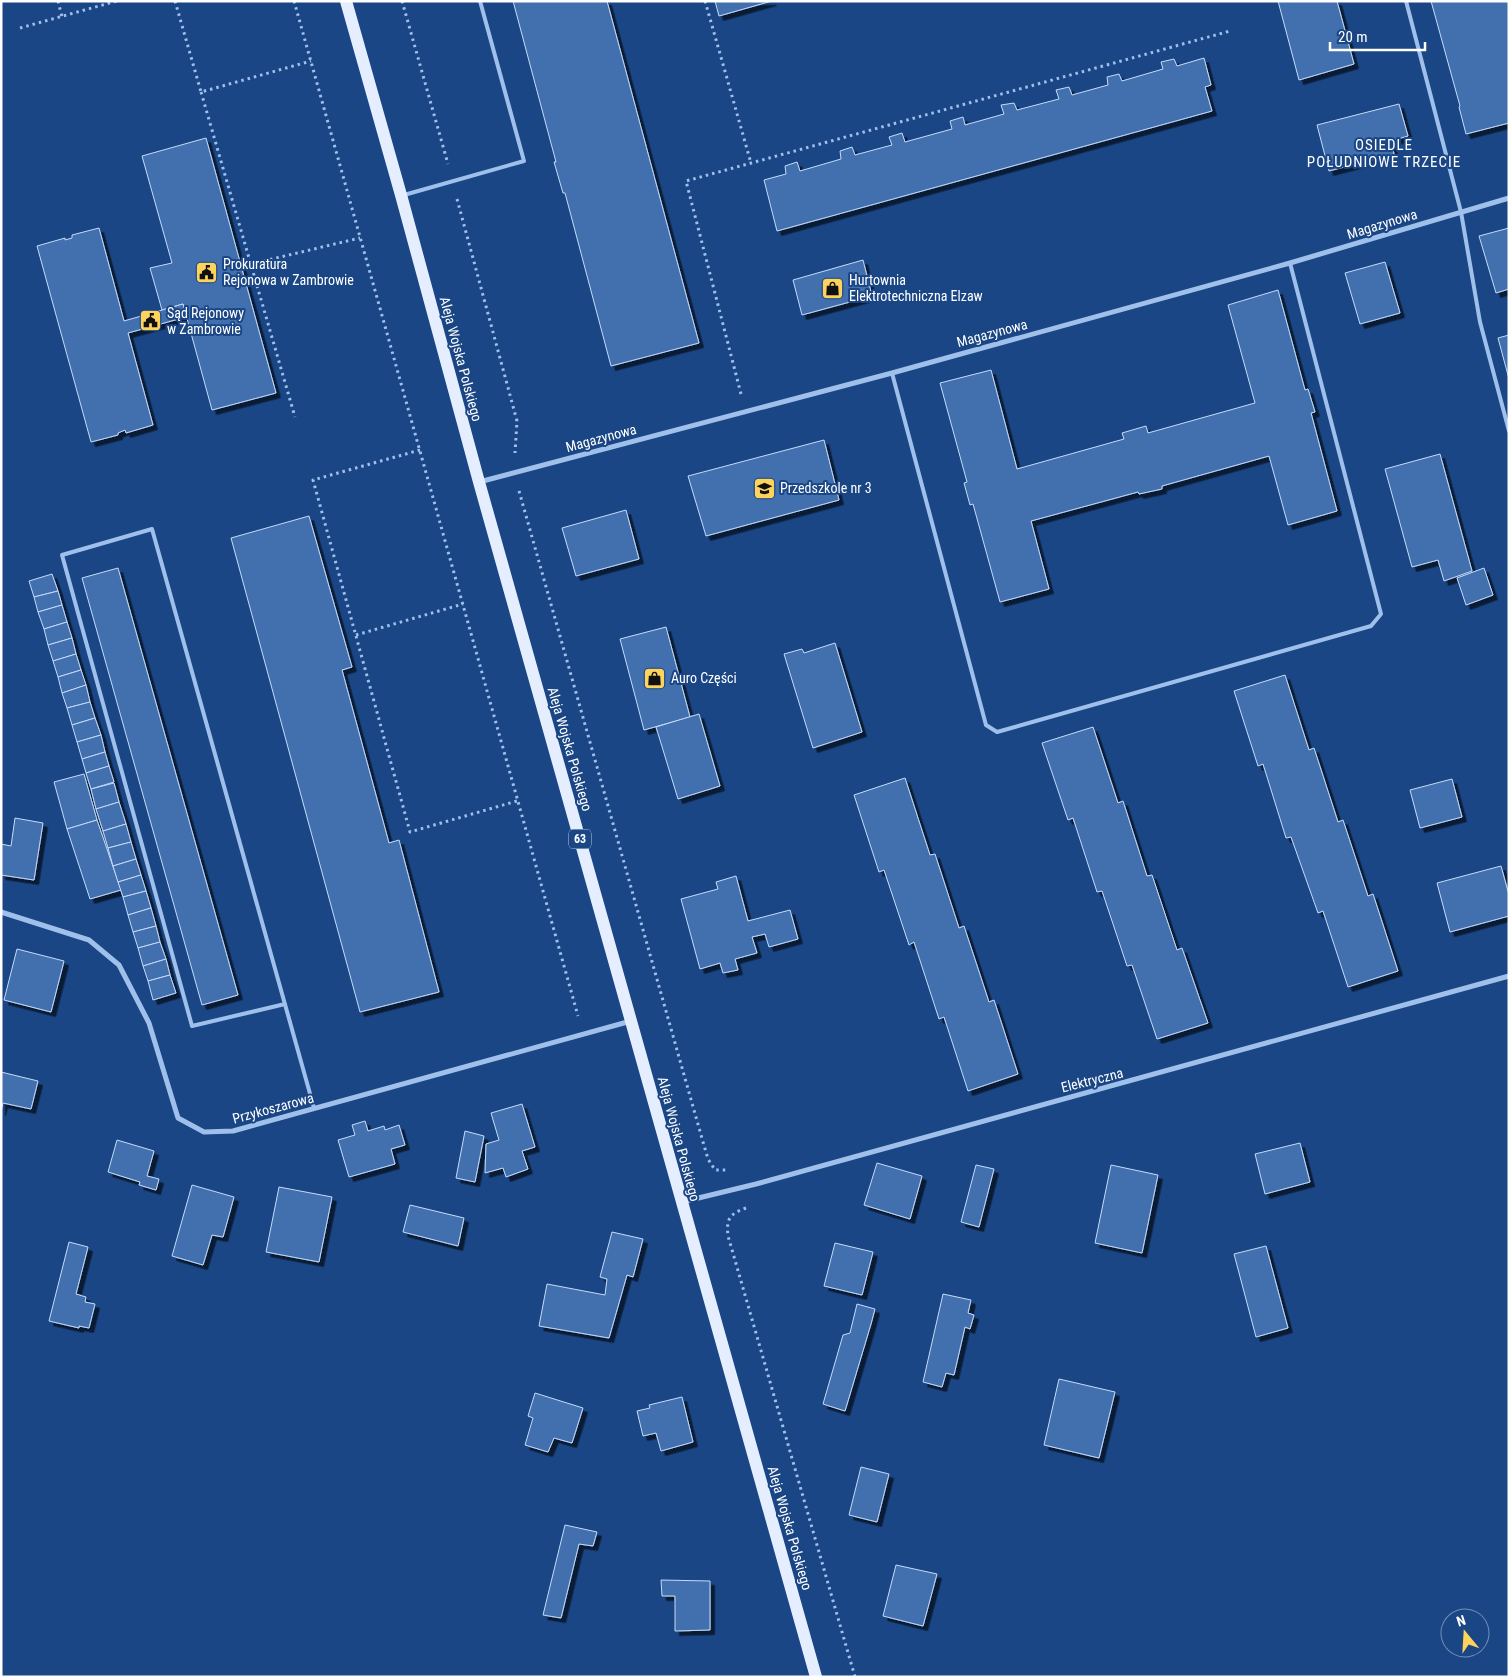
<svg xmlns="http://www.w3.org/2000/svg" width="1510" height="1678" viewBox="0 0 1510 1678" font-family="'Roboto Condensed',sans-serif">
<style>
.building{fill:#4270ae;stroke:#c5dbf9;filter:url(#shadow)}
.lines{fill:none;stroke-linecap:round;stroke-linejoin:round}
.path{stroke:#a0c0ec;stroke-width:3;stroke-dasharray:2.5 4;stroke-linecap:butt}
.service{stroke:#a0c0ec;stroke-width:4}
.minor{stroke:#a0c0ec;stroke-width:5}
.primary{stroke:#e5eeff;stroke-width:12}
.labels{text-anchor:middle;stroke-width:4;stroke-linejoin:round;paint-order:stroke}
.shield{fill:#1a4685;stroke:#bac8da;stroke-width:1}
.shield-label{font-size:12px;font-weight:bold;fill:#fff}
.street-label{font-size:14px;fill:#fff;stroke:#1a4685}
.poi-label{font-size:14px;fill:#fff;stroke:#1a4685;text-anchor:start}
.neighbourhood-label{font-size:15px;letter-spacing:1px;fill:#fff;stroke:#1a4685}
</style>
<defs>
<filter id="shadow"><feDropShadow dx="4.5" dy="4.5" stdDeviation="0" flood-color="#0009"/></filter>
</defs>
<rect width="100%" height="100%" fill="#1a4685"/>
<g class="building">
<path d="M 513,1 L 607,1 L 699,343 L 611,366 L 565,193 L 563,193 L 554,162 L 556,162 Z"/>
<path d="M 715,1 L 772,1 L 719,16 Z"/>
<path d="M 1278,1 L 1337,1 L 1354,64 L 1299,80 Z"/>
<path d="M 1431,1 L 1509,1 L 1509,123 L 1466,134 L 1459,107 L 1460,106 Z"/>
<path d="M 1204,58 L 1211,85 L 1205,87 L 1212,111 L 777,231 L 764,180 L 786,174 L 785,166 L 797,162 L 800,171 L 841,159 L 840,151 L 852,147 L 855,155 L 892,145 L 889,137 L 902,133 L 905,142 L 952,129 L 950,121 L 963,117 L 965,125 L 1004,114 L 1001,105 L 1014,103 L 1017,110 L 1059,99 L 1056,90 L 1069,87 L 1072,95 L 1108,85 L 1107,77 L 1119,74 L 1122,81 L 1163,69 L 1161,62 L 1174,59 L 1177,66 Z"/>
<path d="M 1399,104 L 1408,136 L 1391,141 L 1394,154 L 1329,171 L 1317,125 Z"/>
<path d="M 206,138 L 276,393 L 212,410 L 183,304 L 162,310 L 150,268 L 172,263 L 142,156 Z"/>
<path d="M 99,228 L 124,321 L 183,304 L 186,317 L 128,333 L 153,425 L 126,433 L 125,430 L 118,433 L 118,435 L 91,442 L 37,246 L 65,238 L 65,240 L 72,238 L 72,235 Z"/>
<path d="M 1509,228 L 1509,289 L 1496,293 L 1479,236 Z"/>
<path d="M 863,260 L 872,296 L 802,315 L 793,280 Z"/>
<path d="M 1385,262 L 1400,313 L 1360,324 L 1345,273 Z"/>
<path d="M 1278,290 L 1305,390 L 1308,389 L 1315,412 L 1311,413 L 1337,511 L 1288,525 L 1269,456 L 1162,486 L 1162,489 L 1139,494 L 1138,492 L 1031,521 L 1049,589 L 1000,602 L 973,504 L 970,505 L 964,483 L 967,482 L 940,383 L 991,370 L 1017,469 L 1124,439 L 1122,433 L 1146,426 L 1148,433 L 1255,403 L 1228,305 Z"/>
<path d="M 1509,335 L 1509,379 L 1498,338 Z"/>
<path d="M 824,440 L 839,500 L 706,536 L 688,476 Z"/>
<path d="M 1440,454 L 1472,571 L 1444,581 L 1438,560 L 1412,567 L 1385,469 Z"/>
<path d="M 626,510 L 639,559 L 576,576 L 562,528 Z"/>
<path d="M 309,516 L 352,667 L 342,670 L 389,843 L 399,840 L 439,992 L 360,1012 L 231,538 Z"/>
<path d="M 118,568 L 238,995 L 202,1005 L 82,578 Z"/>
<path d="M 1484,568 L 1493,595 L 1466,605 L 1457,578 Z"/>
<path d="M 52,574 L 58,591 L 34,597 L 29,581 Z"/>
<path d="M 58,591 L 62,605 L 38,612 L 34,597 Z"/>
<path d="M 62,605 L 67,622 L 44,629 L 38,612 Z"/>
<path d="M 67,622 L 72,638 L 48,645 L 44,629 Z"/>
<path d="M 666,627 L 690,717 L 644,730 L 620,639 Z"/>
<path d="M 72,638 L 76,654 L 53,661 L 48,645 Z"/>
<path d="M 835,643 L 862,732 L 813,748 L 784,654 L 802,649 L 804,653 Z"/>
<path d="M 76,654 L 81,670 L 58,677 L 53,661 Z"/>
<path d="M 81,670 L 86,685 L 62,693 L 58,677 Z"/>
<path d="M 1285,675 L 1309,750 L 1314,748 L 1338,822 L 1343,820 L 1368,896 L 1373,894 L 1398,971 L 1348,987 L 1323,911 L 1318,913 L 1291,837 L 1286,838 L 1263,764 L 1258,766 L 1234,691 Z"/>
<path d="M 86,685 L 90,702 L 67,708 L 62,693 Z"/>
<path d="M 90,702 L 95,718 L 72,725 L 67,708 Z"/>
<path d="M 699,714 L 720,786 L 678,799 L 656,727 Z"/>
<path d="M 95,718 L 101,735 L 77,742 L 72,725 Z"/>
<path d="M 1093,727 L 1118,803 L 1123,801 L 1147,876 L 1152,875 L 1177,950 L 1182,948 L 1208,1023 L 1157,1039 L 1132,965 L 1127,966 L 1102,891 L 1097,892 L 1073,818 L 1068,820 L 1042,743 Z"/>
<path d="M 101,735 L 105,752 L 82,759 L 77,742 Z"/>
<path d="M 105,752 L 109,766 L 86,773 L 82,759 Z"/>
<path d="M 109,766 L 114,782 L 91,789 L 86,773 Z"/>
<path d="M 84,774 L 97,820 L 67,829 L 54,782 Z"/>
<path d="M 905,778 L 930,855 L 935,854 L 959,928 L 964,926 L 989,1002 L 994,1000 L 1018,1074 L 968,1091 L 944,1017 L 939,1019 L 914,942 L 909,945 L 884,870 L 879,872 L 854,795 Z"/>
<path d="M 1452,779 L 1462,817 L 1420,828 L 1410,790 Z"/>
<path d="M 114,783 L 119,802 L 96,809 L 91,789 Z"/>
<path d="M 119,802 L 126,824 L 103,831 L 96,809 Z"/>
<path d="M 15,818 L 43,823 L 34,880 L 1,875 L 1,844 L 11,846 Z"/>
<path d="M 97,820 L 121,890 L 90,899 L 67,829 Z"/>
<path d="M 126,824 L 131,842 L 108,848 L 103,831 Z"/>
<path d="M 131,842 L 136,859 L 113,866 L 108,848 Z"/>
<path d="M 136,859 L 141,875 L 118,882 L 113,866 Z"/>
<path d="M 1501,866 L 1509,895 L 1509,916 L 1450,932 L 1437,883 Z"/>
<path d="M 141,875 L 146,891 L 123,897 L 118,882 Z"/>
<path d="M 736,876 L 748,921 L 790,910 L 798,939 L 769,947 L 765,934 L 752,937 L 757,953 L 735,959 L 738,970 L 723,973 L 720,963 L 700,969 L 681,899 L 718,889 L 716,882 Z"/>
<path d="M 146,891 L 151,908 L 128,915 L 123,897 Z"/>
<path d="M 151,908 L 156,926 L 133,932 L 128,915 Z"/>
<path d="M 156,926 L 160,942 L 138,948 L 133,932 Z"/>
<path d="M 160,942 L 166,959 L 143,966 L 138,948 Z"/>
<path d="M 17,949 L 64,961 L 51,1012 L 4,1000 Z"/>
<path d="M 166,959 L 170,975 L 148,981 L 143,966 Z"/>
<path d="M 170,975 L 176,993 L 153,1000 L 148,981 Z"/>
<path d="M 1,1072 L 38,1081 L 31,1109 L 3,1103 L 1,1111 Z"/>
<path d="M 522,1104 L 535,1147 L 522,1151 L 528,1169 L 506,1177 L 503,1168 L 485,1173 L 486,1144 L 499,1140 L 491,1113 Z"/>
<path d="M 365,1121 L 368,1131 L 384,1126 L 385,1130 L 399,1125 L 405,1145 L 391,1149 L 395,1164 L 349,1177 L 338,1140 L 355,1135 L 352,1125 Z"/>
<path d="M 465,1131 L 484,1136 L 475,1182 L 456,1178 Z"/>
<path d="M 117,1140 L 154,1151 L 147,1176 L 159,1179 L 156,1190 L 139,1185 L 140,1182 L 108,1172 Z"/>
<path d="M 1300,1143 L 1310,1182 L 1265,1194 L 1255,1154 Z"/>
<path d="M 877,1163 L 922,1176 L 910,1219 L 864,1205 Z"/>
<path d="M 976,1165 L 994,1169 L 979,1227 L 961,1222 Z"/>
<path d="M 1111,1165 L 1158,1175 L 1142,1253 L 1095,1243 Z"/>
<path d="M 192,1185 L 234,1197 L 223,1237 L 212,1235 L 203,1265 L 172,1256 Z"/>
<path d="M 279,1187 L 332,1197 L 319,1262 L 266,1252 Z"/>
<path d="M 410,1205 L 464,1218 L 458,1246 L 403,1232 Z"/>
<path d="M 612,1232 L 643,1239 L 633,1277 L 627,1275 L 609,1338 L 539,1326 L 547,1284 L 605,1295 L 607,1279 L 600,1277 Z"/>
<path d="M 69,1242 L 88,1247 L 76,1294 L 86,1297 L 85,1302 L 95,1304 L 89,1328 L 79,1326 L 79,1328 L 49,1321 Z"/>
<path d="M 835,1243 L 873,1252 L 862,1295 L 824,1286 Z"/>
<path d="M 1266,1246 L 1288,1328 L 1256,1337 L 1234,1254 Z"/>
<path d="M 943,1294 L 971,1300 L 968,1313 L 974,1315 L 970,1329 L 965,1327 L 954,1375 L 946,1373 L 942,1387 L 923,1382 Z"/>
<path d="M 857,1304 L 875,1309 L 871,1324 L 845,1411 L 823,1404 L 843,1335 L 850,1333 Z"/>
<path d="M 1059,1379 L 1115,1392 L 1099,1458 L 1044,1445 Z"/>
<path d="M 535,1393 L 583,1408 L 572,1443 L 554,1438 L 548,1452 L 525,1445 L 533,1418 L 528,1416 Z"/>
<path d="M 682,1397 L 693,1442 L 661,1451 L 656,1433 L 643,1436 L 637,1411 L 650,1408 L 649,1405 Z"/>
<path d="M 861,1467 L 889,1474 L 877,1522 L 849,1515 Z"/>
<path d="M 565,1525 L 597,1532 L 593,1546 L 579,1544 L 561,1618 L 543,1615 Z"/>
<path d="M 896,1565 L 937,1574 L 923,1626 L 883,1616 Z"/>
<path d="M 661,1580 L 710,1581 L 710,1630 L 675,1631 L 675,1596 L 662,1596 Z"/>
</g>
<g class="lines">
<g class="path">
<path d="M 58,1 L 62,17"/>
<path d="M 175,1 L 201,92 L 311,61"/>
<path d="M 294,1 L 578,1016"/>
<path d="M 402,1 L 448,164"/>
<path d="M 705,1 L 751,163"/>
<path d="M 20,28 L 117,1"/>
<path d="M 201,92 L 295,417"/>
<path d="M 457,199 L 517,421 L 515,453"/>
<path d="M 251,264 L 360,238"/>
<path d="M 741,394 L 686,181 L 1230,31"/>
<path d="M 420,450 L 313,480 L 410,832 L 517,801"/>
<path d="M 519,491 L 703,1142 L 708,1159 L 715,1170 L 726,1170"/>
<path d="M 356,635 L 463,604"/>
<path d="M 746,1208 C 730,1214 726,1218 728,1236 L 855,1677"/>
</g>
<g class="service">
<path d="M 1406,1 L 1461,212 L 1480,322 L 1509,431"/>
<path d="M 404,195 L 524,161 L 480,1"/>
<path d="M 892,373 L 986,725 L 997,732 L 1371,626 L 1381,614 L 1290,263"/>
<path d="M 285,1004 L 192,1026 L 62,555 L 152,529 L 314,1108"/>
</g>
<g class="minor">
<path d="M 479,482 L 892,373 L 1290,263 L 1509,198"/>
<path d="M 1,912 L 89,940 L 119,965 L 149,1023 L 178,1118 L 204,1132 L 233,1131 L 631,1021"/>
<path d="M 682,1202 L 756,1184 L 1509,976"/>
</g>
<path class="primary" d="M 346,1 L 401,195 L 479,482 L 816,1677"/>
</g>
<defs>
<symbol id="civic-square" viewBox="-11 -11 22 22"><rect x="-9" y="-9" width="18" height="18" rx="4" fill="#fed35b" stroke="#1a4685"/><path d="M-.6-6.5H3V-4.5H.6V-3L4-1V1h2V6H-6V1h2V-1L-.6-3ZM-1.2 2.5V6h2.4V2.5Z" fill="#111"/></symbol>
<symbol id="shop-square" viewBox="-11 -11 22 22"><rect x="-9" y="-9" width="18" height="18" rx="4" fill="#fed35b" stroke="#1a4685"/><path d="M-5-2.5h2.3a2.7 3.5 0 0 1 5.4 0H5L5.5 6h-11ZM-1.5-2.5h3a1.5 2.3 0 0 0-3 0Z" fill="#111"/></symbol>
<symbol id="school-square" viewBox="-11 -11 22 22"><rect x="-9" y="-9" width="18" height="18" rx="4" fill="#fed35b" stroke="#1a4685"/><path d="M0-5L7-2L0 1L-7-2ZM-4 1L0 2.5L4 1V4Q0 6-4 4Z" fill="#111"/></symbol>
</defs>
<g fill-rule="evenodd">
<use href="#civic-square" x="194" y="260" width="25" height="25"/>
<use href="#shop-square" x="820" y="276" width="25" height="25"/>
<use href="#civic-square" x="138" y="308" width="25" height="25"/>
<use href="#school-square" x="752" y="476" width="25" height="25"/>
<use href="#shop-square" x="642" y="666" width="25" height="25"/>
</g>
<g class="labels">
<rect class="shield" x="569" y="829.5" width="22" height="19" rx="4"/>
<g class="shield-label">
<text x="580" y="843">63</text>
</g>
<g class="street-label">
<text transform="translate(1382 224) rotate(-17)" y="5">Magazynowa</text>
<text transform="translate(992 333) rotate(-15)" y="5">Magazynowa</text>
<text transform="translate(461 359) rotate(75)" y="5">Aleja Wojska Polskiego</text>
<text transform="translate(601 438) rotate(-15)" y="5">Magazynowa</text>
<text transform="translate(570 749) rotate(74)" y="5">Aleja Wojska Polskiego</text>
<text transform="translate(1092 1080) rotate(-14)" y="5">Elektryczna</text>
<text transform="translate(273 1108) rotate(-15)" y="5">Przykoszarowa</text>
<text transform="translate(679 1139) rotate(75)" y="5">Aleja Wojska Polskiego</text>
<text transform="translate(790 1528) rotate(74)" y="5">Aleja Wojska Polskiego</text>
</g>
<g class="poi-label">
<text x="223" y="269">Prokuratura<tspan x="223" dy="16">Rejonowa w Zambrowie</tspan></text>
<text x="849" y="285">Hurtownia<tspan x="849" dy="16">Elektrotechniczna Elzaw</tspan></text>
<text x="167" y="318">Sąd Rejonowy<tspan x="167" dy="16">w Zambrowie</tspan></text>
<text x="780" y="493">Przedszkole nr 3</text>
<text x="671" y="683">Auro Części</text>
</g>
<g class="neighbourhood-label">
<text x="1384" y="150">OSIEDLE<tspan x="1384" dy="17">POŁUDNIOWE TRZECIE</tspan></text>
</g>
</g>
<rect width="1510" height="1678" fill="none" stroke="#ffffff" stroke-width="5"/>
<g transform="translate(1465 1633) rotate(342)"><circle r="24" fill="#1a4685" stroke="#7690b6"/>
<path d="M0-4L9 19L0 12L-9 19Z" fill="#fed35b"/>
<text y="-8" font-size="14" font-weight="bold" text-anchor="middle" fill="#ffffff">N</text>
</g>
<path d="M1330 42v8h95v-8" fill="none" stroke="#ffffff" stroke-width="2.5"/>
<text x="1338" y="42" font-size="15" fill="#ffffff" stroke="#1a4685" stroke-width="4" paint-order="stroke">20 m</text>
</svg>
